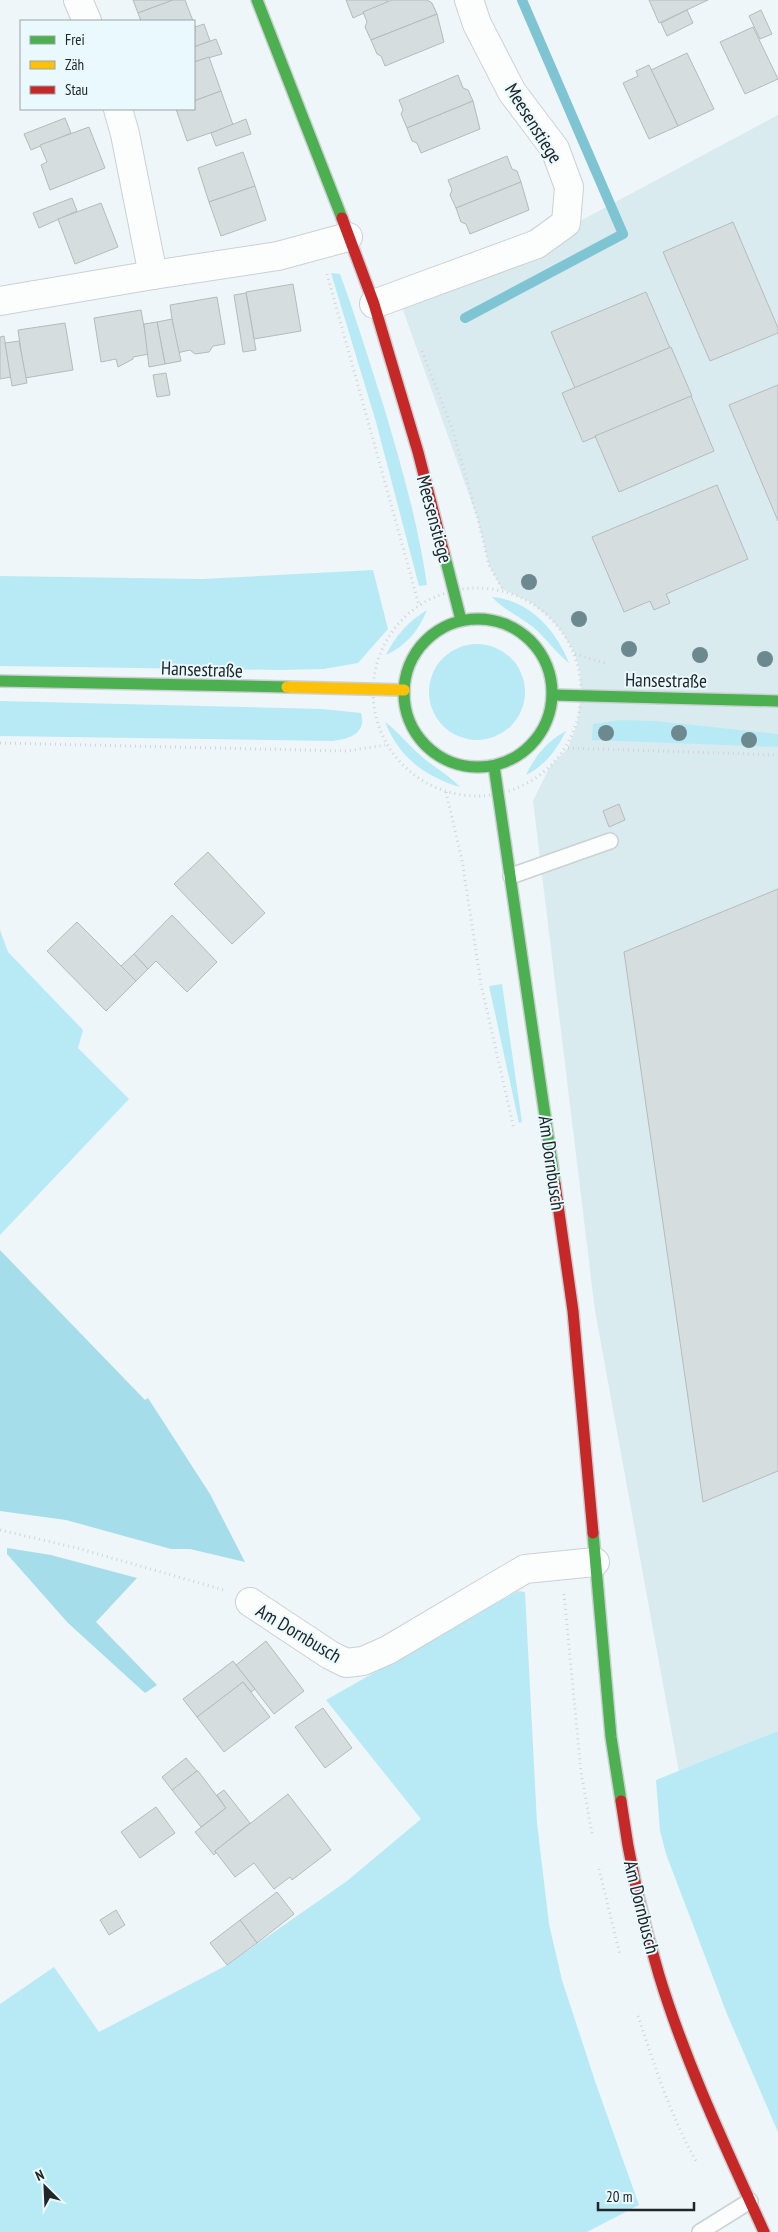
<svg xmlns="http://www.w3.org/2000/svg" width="778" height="2232" viewBox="0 0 778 2232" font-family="'PT Sans Narrow',sans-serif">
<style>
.built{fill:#d9ebef}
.green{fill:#b8eaf6}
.forest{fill:#a6ddea}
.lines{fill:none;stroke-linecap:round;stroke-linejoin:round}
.stream{stroke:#7fc4d2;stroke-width:10}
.building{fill:#d6ddde;stroke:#b5bbbc}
.lane-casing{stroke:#cbd1d3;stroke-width:18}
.street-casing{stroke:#cbd1d3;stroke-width:30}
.fast-casing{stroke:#cbd1d3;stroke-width:14}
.slow-casing{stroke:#cbd1d3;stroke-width:14}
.jam-casing{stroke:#cbd1d3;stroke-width:14}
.path{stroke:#d2d4d5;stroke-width:3;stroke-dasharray:1 4;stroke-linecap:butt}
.lane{stroke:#fcfefe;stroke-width:15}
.street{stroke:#fcfefe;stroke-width:28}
.fast{stroke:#4caf50;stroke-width:11}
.slow{stroke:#ffc107;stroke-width:11}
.jam{stroke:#c62828;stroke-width:11}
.tree{fill:#6b898f}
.labels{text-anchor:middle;stroke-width:4;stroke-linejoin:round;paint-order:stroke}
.street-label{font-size:19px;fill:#212628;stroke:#eaf9fd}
</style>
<rect width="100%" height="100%" fill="#eef6f9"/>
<path class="built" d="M 778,115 L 778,1731 L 679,1772 L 595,1311 L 533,801 L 549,768 L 568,748 L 577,724 L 581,695 L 580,672 L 575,654 L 563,633 L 549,617 L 530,602 L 502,589 L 489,565 L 478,520 L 398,296 L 537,244 Z"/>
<g class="green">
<path d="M 331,273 L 340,274 C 356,317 369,361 383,404 C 401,464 418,523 427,585 L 419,586 L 376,422 Z"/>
<path d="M 373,570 L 388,629 L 358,663 L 324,669 L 281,670 L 0,666 L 0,576 L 202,579 Z"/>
<path d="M 492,597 C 529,600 556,630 569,663 C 555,652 546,638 533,627 C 519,616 504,610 492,597 Z"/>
<path d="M 427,610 C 419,630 406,646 386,655 C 395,636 409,621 427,610 Z"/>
<circle cx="477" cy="692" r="48"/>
<path d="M 0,701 L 323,709 L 361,713 C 367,733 350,739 333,741 L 0,736 Z"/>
<path d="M 620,720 L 655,721 L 778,734 L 778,747 L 592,740 L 593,724 Z"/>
<path d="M 385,722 C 399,732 407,744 420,755 C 433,767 448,774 460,787 C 425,777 399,757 385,722 Z"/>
<path d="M 566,731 C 557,749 545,766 526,775 C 535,756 547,741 566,731 Z"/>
<path d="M 0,930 L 8,952 L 83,1030 L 78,1048 L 129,1099 L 0,1235 Z"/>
<path d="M 502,984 L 522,1122 L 519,1123 L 489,986 Z"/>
<path d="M 518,1591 L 525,1592 L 537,1823 L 549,1924 L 562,1980 L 596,2084 L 639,2205 L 587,2232 L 0,2232 L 0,2004 L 54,1967 L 99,2032 L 227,1965 L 347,1881 L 421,1819 L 326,1700 Z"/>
<path d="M 778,1731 L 778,2132 L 727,2014 L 666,1854 L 660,1831 L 656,1780 Z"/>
</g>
<g class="forest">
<path d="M 0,1250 L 145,1400 L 148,1398 L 210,1494 L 245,1562 L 190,1549 L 171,1549 L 66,1520 L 0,1511 Z"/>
<path d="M 7,1548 L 51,1555 L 137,1578 L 96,1622 L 157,1685 L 145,1693 L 68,1623 L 7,1554 Z"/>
</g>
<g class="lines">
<path class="stream" d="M 465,318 L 623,234 L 522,0"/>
</g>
<g class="building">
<path d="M 133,0 L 173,0 L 138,13 Z"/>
<path d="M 173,0 L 185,0 L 193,21 L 141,21 L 138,13 Z"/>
<path d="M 346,0 L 388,0 L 388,2 L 353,18 Z"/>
<path d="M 392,0 L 427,0 L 432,3 L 437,14 L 371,40 L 365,27 L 367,22 L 363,12 Z"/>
<path d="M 649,0 L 708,0 L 659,23 Z"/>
<path d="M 687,10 L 693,23 L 667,36 L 661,23 Z"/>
<path d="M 761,10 L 772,34 L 760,39 L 749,16 Z"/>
<path d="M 437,14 L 444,42 L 385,66 L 381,56 L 377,54 L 371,40 Z"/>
<path d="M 204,24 L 210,41 L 194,47 L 195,27 Z"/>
<path d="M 753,27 L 778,79 L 745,94 L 720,42 Z"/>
<path d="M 216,39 L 222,54 L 194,62 L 194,47 Z"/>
<path d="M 687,53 L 714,109 L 678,126 L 651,70 Z"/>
<path d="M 209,57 L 221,91 L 194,101 L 194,62 Z"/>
<path d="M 649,65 L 678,126 L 649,139 L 623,83 L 638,76 L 636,71 Z"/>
<path d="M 458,75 L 463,88 L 468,90 L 473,101 L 407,128 L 401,114 L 403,110 L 399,100 Z"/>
<path d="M 221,91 L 233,125 L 187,141 L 176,109 L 194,109 L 194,101 Z"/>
<path d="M 473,101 L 480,129 L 421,153 L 417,143 L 412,141 L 407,128 Z"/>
<path d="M 65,118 L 71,133 L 31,150 L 24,134 Z"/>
<path d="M 246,119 L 251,134 L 216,146 L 211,133 Z"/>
<path d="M 89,127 L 105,168 L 50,190 L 41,165 L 47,162 L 40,145 Z"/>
<path d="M 243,152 L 255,186 L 209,202 L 198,168 Z"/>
<path d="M 507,156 L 512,169 L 517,171 L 521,182 L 456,208 L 450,195 L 452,190 L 448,180 Z"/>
<path d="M 521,182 L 529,210 L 470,234 L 466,224 L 461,222 L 456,208 Z"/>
<path d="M 255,186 L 266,220 L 221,236 L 209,202 Z"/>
<path d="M 72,198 L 77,211 L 39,228 L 33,213 Z"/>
<path d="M 101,203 L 118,247 L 75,264 L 58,219 Z"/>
<path d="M 733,222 L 778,328 L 778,333 L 710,361 L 663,252 Z"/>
<path d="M 293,284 L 301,331 L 254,339 L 246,292 Z"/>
<path d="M 646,292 L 670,348 L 575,388 L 551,332 Z"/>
<path d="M 246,293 L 256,350 L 243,352 L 234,295 Z"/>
<path d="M 217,297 L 225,344 L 213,346 L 209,352 L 195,354 L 190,350 L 177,353 L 170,305 Z"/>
<path d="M 141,310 L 149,354 L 133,357 L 133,359 L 118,367 L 116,359 L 101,362 L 94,318 Z"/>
<path d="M 172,319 L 181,361 L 165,364 L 157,322 Z"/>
<path d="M 157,322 L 165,364 L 149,367 L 144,324 Z"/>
<path d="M 65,323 L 73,370 L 25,378 L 18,330 Z"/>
<path d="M 4,336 L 11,377 L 0,379 L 0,337 Z"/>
<path d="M 19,341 L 27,383 L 12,386 L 5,343 Z"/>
<path d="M 671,347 L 692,396 L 583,442 L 562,393 Z"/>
<path d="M 166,373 L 170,395 L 157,397 L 153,375 Z"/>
<path d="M 778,385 L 778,521 L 729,405 Z"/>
<path d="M 691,396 L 714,451 L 619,492 L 595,436 Z"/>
<path d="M 717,485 L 748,559 L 666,594 L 670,603 L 654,610 L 650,601 L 624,612 L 592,537 Z"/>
<path d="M 619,804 L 625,820 L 609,827 L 603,811 Z"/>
<path d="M 208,852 L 265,913 L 232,944 L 174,884 Z"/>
<path d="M 778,889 L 778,1471 L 703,1502 L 624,952 Z"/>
<path d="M 172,915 L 217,962 L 187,992 L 156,961 L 148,969 L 134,954 Z"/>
<path d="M 77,922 L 136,981 L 106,1011 L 47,951 Z"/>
<path d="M 134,954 L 148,969 L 136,981 L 121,966 Z"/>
<path d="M 266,1641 L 304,1691 L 274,1714 L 236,1665 Z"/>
<path d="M 233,1661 L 255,1689 L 251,1692 L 243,1682 L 197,1717 L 183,1699 Z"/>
<path d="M 243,1682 L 270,1717 L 224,1752 L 197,1717 Z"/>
<path d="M 323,1708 L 352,1748 L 325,1768 L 295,1727 Z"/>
<path d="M 186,1758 L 197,1771 L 172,1790 L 162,1777 Z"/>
<path d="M 197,1771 L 198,1771 L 226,1808 L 201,1827 L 172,1790 Z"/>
<path d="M 224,1790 L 250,1823 L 215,1851 L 216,1853 L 214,1855 L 195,1832 L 226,1808 L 217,1795 Z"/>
<path d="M 288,1794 L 331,1850 L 292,1880 L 290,1877 L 274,1889 L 254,1863 L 235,1877 L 215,1851 Z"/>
<path d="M 156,1807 L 175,1833 L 140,1858 L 121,1832 Z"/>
<path d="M 277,1892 L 294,1914 L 257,1943 L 240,1920 Z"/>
<path d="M 116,1910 L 125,1925 L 109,1935 L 100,1920 Z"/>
<path d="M 240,1920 L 257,1943 L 227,1965 L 210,1943 Z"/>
</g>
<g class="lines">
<defs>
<g id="lane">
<path d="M 511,876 L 610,841"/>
<path d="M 700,2232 L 750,2201"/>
</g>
<g id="street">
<path d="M 78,0 L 87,21"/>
<path d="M 118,109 L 125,134 L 153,275"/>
<path d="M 0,301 L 153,275 L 278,256 L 348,237"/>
<path d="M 374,304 L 537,244 L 566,223 L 569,187 L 555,149 L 512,92 L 477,24 L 469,0"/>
<path d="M 250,1602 L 330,1655 L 346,1663 L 363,1661 L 388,1650 L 525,1569 L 595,1562"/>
</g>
<g id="fast">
<path d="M 257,0 L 342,218"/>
<path d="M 444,553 L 461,620"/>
<circle cx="478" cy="693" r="74"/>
<path d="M 0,681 L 287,687"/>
<path d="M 553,695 L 778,701"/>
<path d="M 494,766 L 555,1184"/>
<path d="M 593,1533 L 611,1737 L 621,1801"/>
</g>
<path id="slow" d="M 287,687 L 404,690"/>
<g id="jam">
<path d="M 342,218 L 374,304 L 418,452 L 444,553"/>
<path d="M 555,1184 L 573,1311 L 593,1533"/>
<path d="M 621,1801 C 629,1860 642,1919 659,1975 C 686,2064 726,2148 764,2232"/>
</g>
</defs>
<use href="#lane" class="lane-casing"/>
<use href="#street" class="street-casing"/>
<use href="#fast" class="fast-casing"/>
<use href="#slow" class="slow-casing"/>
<use href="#jam" class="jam-casing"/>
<g class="path">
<path d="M 327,274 L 419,605"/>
<path d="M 422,351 L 453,431 L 478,520 L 489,565 L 502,588"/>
<circle cx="477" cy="692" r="104"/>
<path d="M 575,654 L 608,664"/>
<path d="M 0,743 L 347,751 L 385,745"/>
<path d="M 568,748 L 778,755"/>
<path d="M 446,792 L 462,860 L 481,984 L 514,1129"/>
<path d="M 0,1530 L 77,1548 L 224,1590"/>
<path d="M 564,1594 L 581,1772 L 592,1834"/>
<path d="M 599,1869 L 620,1955"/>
<path d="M 638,2016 C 655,2067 671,2117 697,2163"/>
</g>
<use href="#lane" class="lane"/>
<use href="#street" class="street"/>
<use href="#fast" class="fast"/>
<use href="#slow" class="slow"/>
<use href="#jam" class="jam"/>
</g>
<g class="tree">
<circle cx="529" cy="582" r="8"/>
<circle cx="579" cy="619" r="8"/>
<circle cx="629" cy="649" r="8"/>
<circle cx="700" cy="655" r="8"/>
<circle cx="765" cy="659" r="8"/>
<circle cx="606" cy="733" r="8"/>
<circle cx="679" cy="733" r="8"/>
<circle cx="749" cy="740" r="8"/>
</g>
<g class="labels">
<g class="street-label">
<text transform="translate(534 123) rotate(58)" y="7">Meesenstiege</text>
<text transform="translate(435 519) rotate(75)" y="7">Meesenstiege</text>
<text transform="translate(202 669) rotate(2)" y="7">Hansestraße</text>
<text transform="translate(666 680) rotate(1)" y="7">Hansestraße</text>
<text transform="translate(552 1163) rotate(82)" y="7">Am Dornbusch</text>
<text transform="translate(299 1633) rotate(31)" y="7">Am Dornbusch</text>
<text transform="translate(642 1907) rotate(76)" y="7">Am Dornbusch</text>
</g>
</g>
<rect x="20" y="20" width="175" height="90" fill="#eaf9fd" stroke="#9aa5a8"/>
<rect x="30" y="36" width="25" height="8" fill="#4caf50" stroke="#9aa5a8"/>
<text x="65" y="45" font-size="15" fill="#212628">Frei</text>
<rect x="30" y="61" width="25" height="8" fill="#ffc107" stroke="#9aa5a8"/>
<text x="65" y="70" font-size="15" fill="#212628">Zäh</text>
<rect x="30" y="86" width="25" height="8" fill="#c62828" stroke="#9aa5a8"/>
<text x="65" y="95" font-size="15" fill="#212628">Stau</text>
<g transform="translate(45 2187) rotate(336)" stroke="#eaf9fd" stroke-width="4" paint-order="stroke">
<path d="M0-4L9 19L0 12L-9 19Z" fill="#212628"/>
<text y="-8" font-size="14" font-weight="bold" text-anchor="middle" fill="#212628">N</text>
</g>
<path d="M598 2202v8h96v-8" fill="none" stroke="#212628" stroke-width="2.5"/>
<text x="606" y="2202" font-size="15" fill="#212628" stroke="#eaf9fd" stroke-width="4" paint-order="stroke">20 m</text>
</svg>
